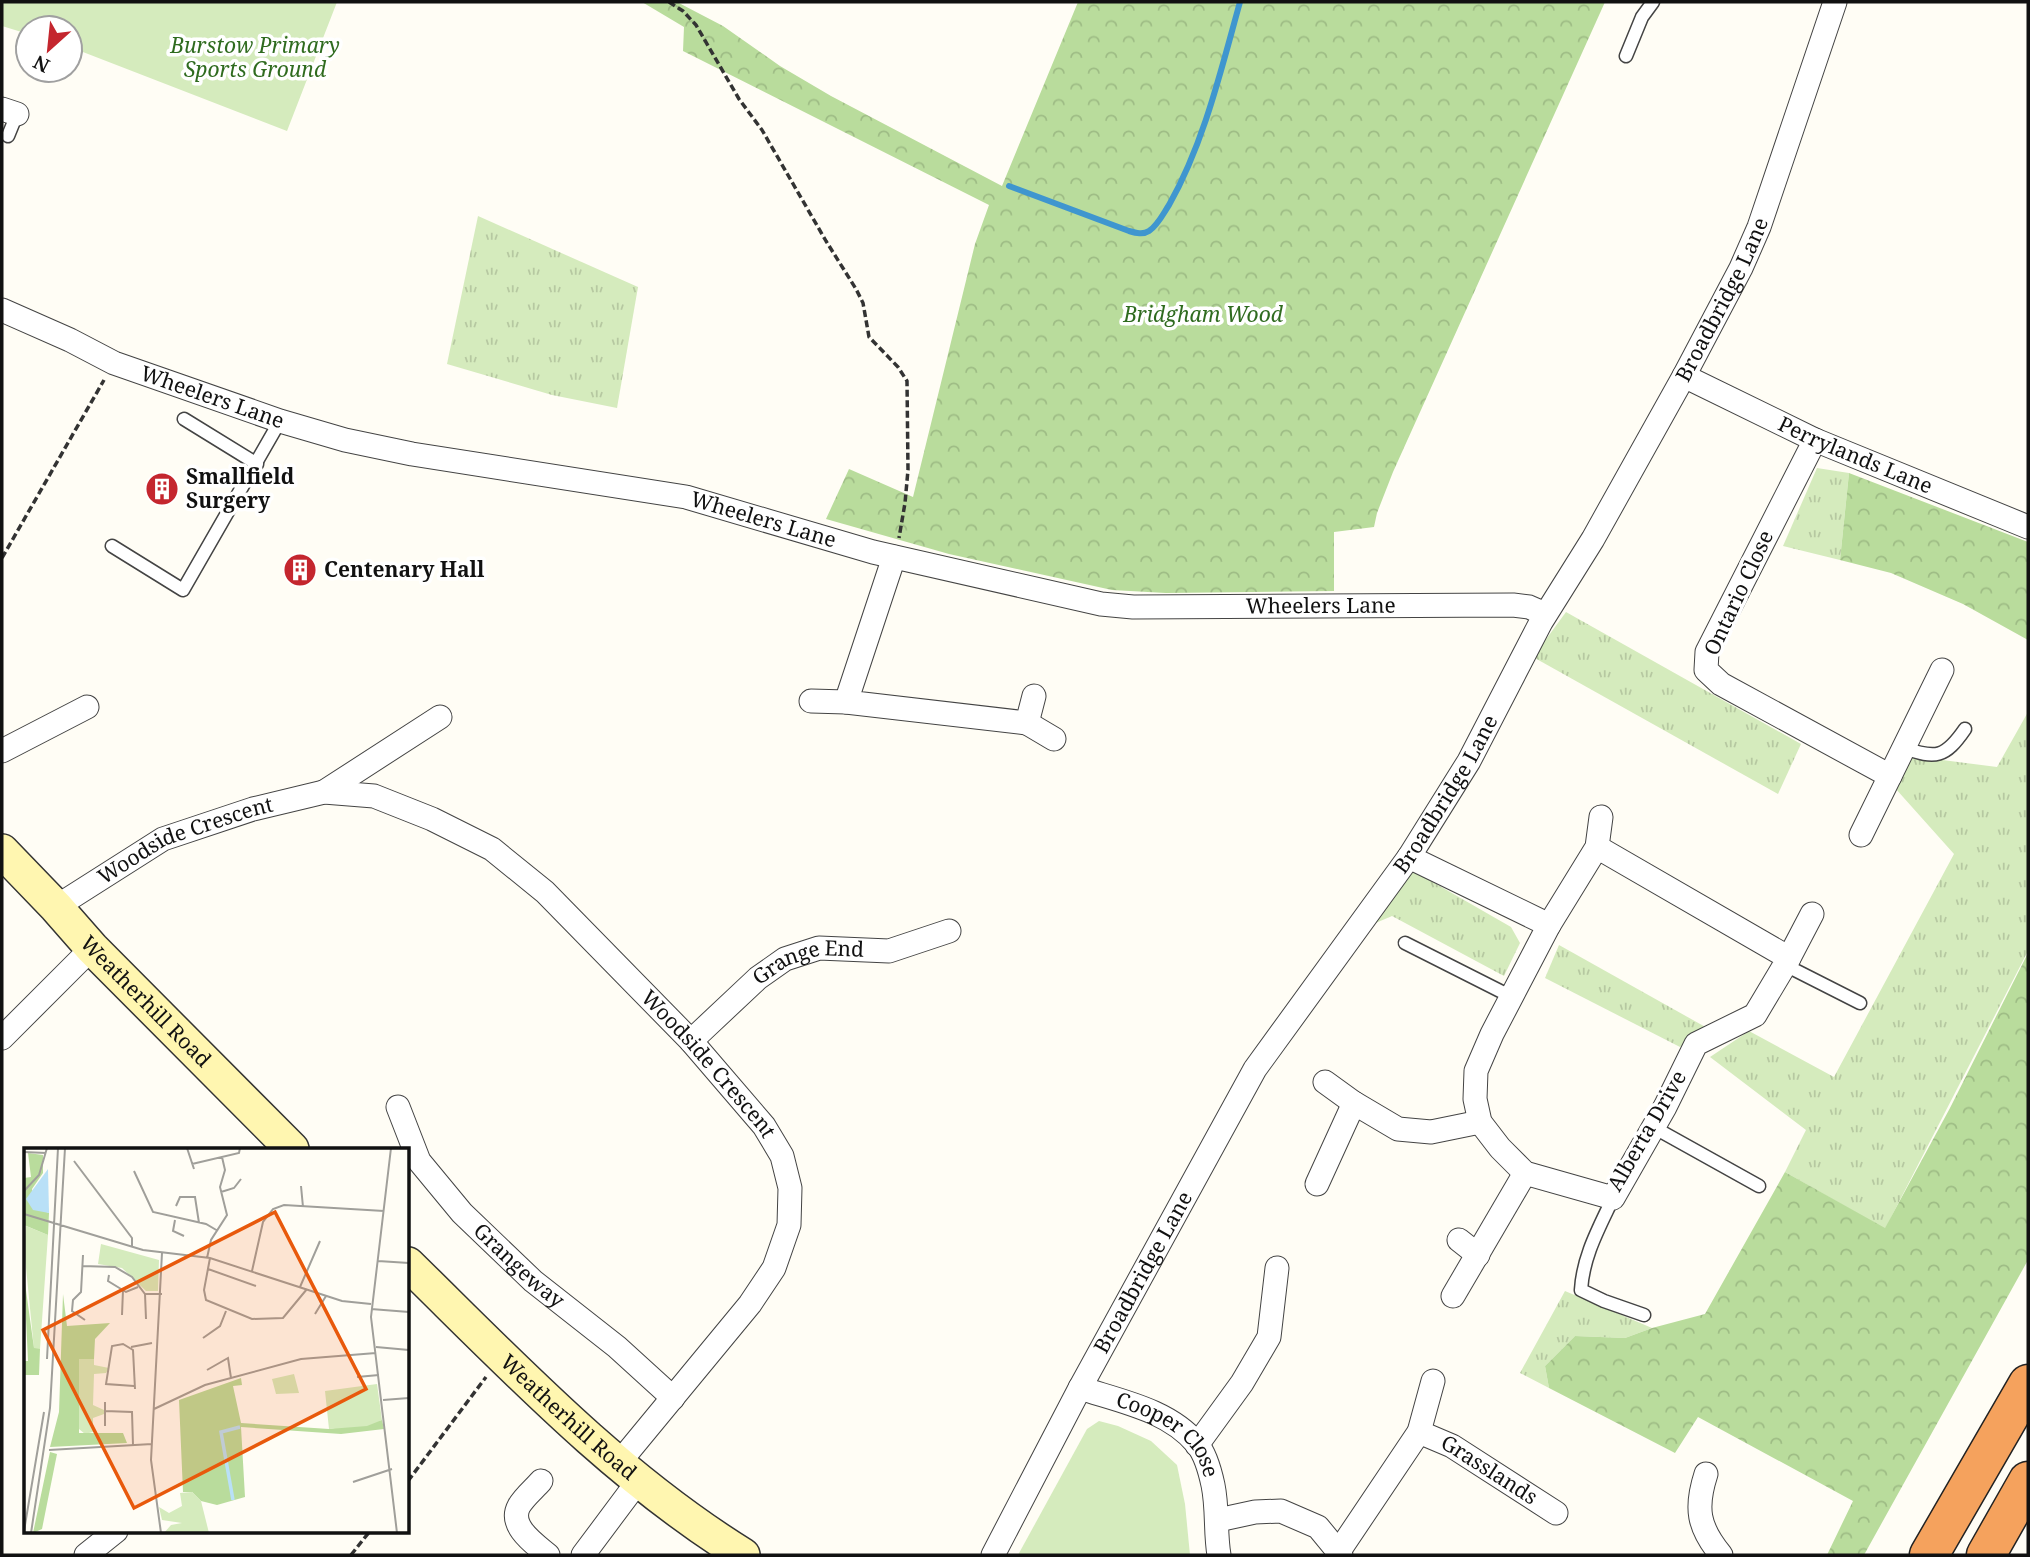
<svg xmlns="http://www.w3.org/2000/svg" width="2030" height="1557" viewBox="0 0 2030 1557" font-family="'Noto Serif',serif">
<style>
.grass{fill:url(#grass-tufts)}
.forest{fill:url(#forest-crowns)}
.park{fill:#d5ebbd}
.lines{fill:none;stroke-linecap:round;stroke-linejoin:round}
.stream{stroke:#3f96cf;stroke-width:6}
.lane-casing{stroke:#444;stroke-width:15}
.street-casing{stroke:#444;stroke-width:25}
.secondary-casing{stroke:#333;stroke-width:36}
.highway-casing{stroke:#222;stroke-width:41}
.path{stroke:#333;stroke-width:3.5;stroke-dasharray:7 3.5;stroke-linecap:butt}
.lane{stroke:#fff;stroke-width:12}
.street{stroke:#fff;stroke-width:23}
.secondary{stroke:#fff6b0;stroke-width:33}
.highway{stroke:#f5a25d;stroke-width:38}
.labels{text-anchor:middle;stroke-width:7;stroke-linejoin:round;paint-order:stroke}
.park-label{font-size:21px;font-style:italic;fill:#2f6b1f;stroke:#fff}
.street-label{font-size:21px;fill:#111;stroke:#fff}
.poi-label{font-size:21px;font-weight:bold;fill:#111;stroke:#fff;text-anchor:start}
.inset-river{fill:none;stroke:#b9e0f7;stroke-width:3.5}
.inset-road{fill:none;stroke:#a09f9a;stroke-width:2}
.view{fill:#e8590c;fill-opacity:0.15;stroke:#e8590c;stroke-width:3.5}
.inset-edge{fill:none;stroke:#111;stroke-width:3.5}
</style>
<defs>
<pattern id="grass-tufts" width="24" height="20" patternUnits="userSpaceOnUse" patternTransform="scale(1.75)"><rect width="24" height="20" fill="#d5ebbd"/><path d="M3 7l-1-3M5 7V3M7 7l1-3M15 17l-1-3M17 17v-4M19 17l1-3" fill="none" stroke="#b6c8a1"/></pattern>
<pattern id="forest-crowns" width="20" height="18" patternUnits="userSpaceOnUse" patternTransform="scale(1.75)"><rect width="20" height="18" fill="#b9dc9c"/><path d="M2 6a3 3 0 1 1 6 0M12 15a3 3 0 1 1 6 0" fill="none" stroke="#9ebc85"/></pattern>
</defs>
<rect width="100%" height="100%" fill="#fffdf5"/>
<g class="grass">
<path d="M 478,216 L 638,287 L 617,408 L 552,395 L 447,364 Z"/>
<path d="M 1817,468 L 1849,473 L 1840,560 L 1783,546 Z"/>
<path d="M 1566,612 L 1801,744 L 1778,794 L 1533,657 Z"/>
<path d="M 2028,712 L 2028,951 L 1885,1229 L 1785,1172 L 1806,1130 L 1710,1057 L 1749,1031 L 1834,1077 L 1954,854 L 1895,788 L 1911,756 L 1997,767 Z"/>
<path d="M 1410,869 L 1511,927 L 1520,943 L 1504,976 L 1392,916 L 1357,931 Z"/>
<path d="M 1559,945 L 1709,1029 L 1680,1047 L 1545,978 Z"/>
<path d="M 1565,1291 L 1652,1328 L 1625,1338 L 1575,1336 L 1545,1366 L 1549,1388 L 1520,1373 Z"/>
</g>
<g class="forest">
<path d="M 642,2 L 677,2 L 723,26 L 780,66 L 831,96 L 1002,186 L 1078,2 L 1605,2 L 1393,472 L 1377,513 L 1374,527 L 1334,532 L 1334,591 L 1166,593 L 1112,590 L 949,554 L 826,519 L 849,469 L 913,497 L 975,244 L 989,205 L 683,51 L 684,27 Z"/>
<path d="M 1849,473 L 2028,542 L 2028,640 L 1963,604 L 1891,573 L 1840,560 Z"/>
<path d="M 2028,953 L 2028,1260 L 1864,1555 L 1827,1555 L 1853,1501 L 1698,1417 L 1675,1453 L 1549,1388 L 1545,1366 L 1575,1336 L 1625,1338 L 1652,1328 L 1705,1314 L 1785,1172 L 1885,1228 L 1950,1108 Z"/>
</g>
<g class="park">
<path d="M 2,2 L 337,2 L 287,131 L 70,47 L 70,28 L 28,28 L 28,34 L 2,26 Z"/>
<path d="M 1099,1421 L 1118,1426 L 1151,1441 L 1177,1465 L 1185,1504 L 1190,1555 L 1018,1555 L 1087,1429 Z"/>
</g>
<g class="lines">
<path class="stream" d="M 1009,186 L 1129,231 C 1136,233 1143,235 1149,231 C 1158,225 1163,214 1169,205 C 1204,143 1221,70 1240,2"/>
<defs>
<g id="lane">
<path d="M 1626,56 L 1642,17 L 1653,2"/>
<path d="M 8,136 L 17,114"/>
<path d="M 184,419 L 257,464"/>
<path d="M 112,546 L 183,590 L 280,421"/>
<path d="M 1904,748 C 1936,759 1945,758 1965,729"/>
<path d="M 1405,943 L 1512,997"/>
<path d="M 1785,965 L 1860,1003"/>
<path d="M 1653,1127 L 1759,1186"/>
<path d="M 1613,1198 C 1599,1228 1583,1256 1581,1290 L 1604,1301 L 1644,1315"/>
</g>
<g id="street">
<path d="M 2,109 L 17,114"/>
<path id="s1" d="M 2,310 L 70,340 L 114,363 L 280,421 L 345,440 L 412,454 L 686,497 L 873,552 L 1101,604 L 1133,607 L 1513,605 L 1529,607 L 1545,614"/>
<path id="s2" d="M 1684,376 L 1815,440 L 2028,527"/>
<path d="M 1815,440 L 1707,652 L 1706,670 L 1721,684 L 1890,776"/>
<path d="M 894,557 L 846,702 L 1027,723 L 1034,696"/>
<path d="M 811,701 L 846,702"/>
<path d="M 1027,723 L 1054,739"/>
<path d="M 2,751 L 87,707"/>
<path d="M 324,792 L 440,717"/>
<path d="M 1861,835 L 1942,670"/>
<path d="M 1597,847 L 1789,958 L 1755,1015 L 1696,1044 L 1665,1107 L 1613,1198 L 1525,1173 L 1500,1148 L 1480,1122 L 1475,1099 L 1476,1071 L 1492,1034 L 1549,925 L 1597,847 L 1601,817"/>
<path d="M 1409,857 L 1549,925"/>
<path id="s3" d="M 56,907 L 163,839 L 253,809 L 324,792 L 374,796 L 432,819 L 492,849 L 545,892 L 691,1041 L 764,1126 L 782,1156 L 790,1188 L 789,1225 L 774,1268 L 750,1304 L 618,1464"/>
<path d="M 1789,958 L 1812,914"/>
<path d="M 2,1038 L 92,948"/>
<path id="s4" d="M 691,1041 L 758,978 L 785,959 L 819,948 L 889,951 L 949,931"/>
<path d="M 1325,1082 L 1354,1103 L 1398,1129 L 1431,1132 L 1480,1122"/>
<path id="s5" d="M 398,1107 L 419,1161 L 462,1213 L 533,1281 L 617,1347 L 673,1398"/>
<path d="M 1317,1184 L 1354,1103"/>
<path d="M 1459,1240 L 1478,1255"/>
<path d="M 1453,1296 L 1525,1173"/>
<path id="s6" d="M 1080,1388 C 1120,1401 1169,1410 1197,1444 C 1206,1455 1210,1471 1213,1485 C 1218,1509 1215,1532 1219,1555"/>
<path id="s7" d="M 1419,1432 L 1452,1446 L 1556,1513"/>
<path d="M 1197,1445 L 1242,1383 L 1269,1337 L 1277,1268"/>
<path d="M 1706,1474 C 1695,1508 1698,1527 1721,1555"/>
<path d="M 541,1481 C 534,1489 524,1497 519,1506 C 508,1526 535,1544 548,1555"/>
<path d="M 1218,1520 L 1255,1512 L 1281,1511 L 1318,1527 L 1341,1555"/>
<path d="M 1339,1551 L 1419,1432 L 1433,1381"/>
<path d="M 86,1555 L 116,1531"/>
<path d="M 583,1555 L 639,1480"/>
<path id="s8" d="M 993,1555 L 1080,1388 L 1255,1069 L 1409,857 L 1469,761 L 1541,622 L 1593,539 L 1684,376 L 1741,268 L 1759,227 L 1835,2"/>
</g>
<g id="secondary">
<path id="s9" d="M 2,851 L 56,907 L 92,948 L 292,1149"/>
<path id="s10" d="M 408,1264 C 513,1367 617,1477 743,1555"/>
</g>
<g id="highway">
<path d="M 1929,1555 L 2028,1384"/>
<path d="M 1986,1555 L 2028,1481"/>
</g>
</defs>
<use href="#lane" class="lane-casing"/>
<use href="#street" class="street-casing"/>
<use href="#secondary" class="secondary-casing"/>
<use href="#highway" class="highway-casing"/>
<g class="path">
<path d="M 669,2 L 683,11 L 696,25 L 739,99 L 762,130 L 826,241 L 856,289 L 863,303 L 869,337 L 898,367 L 907,381 L 908,470 L 905,503 L 899,538"/>
<path d="M 2,558 L 104,380"/>
<path d="M 408,1481 L 486,1377"/>
<path d="M 351,1555 L 370,1531"/>
</g>
<use href="#lane" class="lane"/>
<use href="#street" class="street"/>
<use href="#secondary" class="secondary"/>
<use href="#highway" class="highway"/>
</g>
<defs>
<symbol id="building-disc" viewBox="-11 -11 22 22"><circle r="9.5" fill="#c4262e" stroke="#fff"/><path d="M-4-6H4V6H1V3H-1V6H-4ZM-2.5-4.3h1.7v1.8h-1.7ZM.8-4.3h1.7v1.8H.8ZM-2.5-1h1.7V.8h-1.7ZM.8-1h1.7V.8H.8Z" fill="#fff"/></symbol>
</defs>
<g fill-rule="evenodd">
<use href="#building-disc" x="143" y="470" width="38" height="38"/>
<use href="#building-disc" x="281" y="551" width="38" height="38"/>
</g>
<g class="labels">
<g class="park-label">
<text x="255" y="53">Burstow Primary<tspan x="255" dy="24">Sports Ground</tspan></text>
<text x="1203" y="322">Bridgham Wood</text>
</g>
<g class="street-label">
<text dy="7" stroke="none"><textPath href="#s8" startOffset="1454">Broadbridge Lane</textPath></text>
<text dy="7" stroke="none"><textPath href="#s1" startOffset="228">Wheelers Lane</textPath></text>
<text dy="7" stroke="none"><textPath href="#s2" startOffset="189">Perrylands Lane</textPath></text>
<text dy="7" stroke="none"><textPath href="#s1" startOffset="794">Wheelers Lane</textPath></text>
<text transform="translate(1739 593) rotate(-65)" y="7">Ontario Close</text>
<text dy="7" stroke="none"><textPath href="#s1" startOffset="1362">Wheelers Lane</textPath></text>
<text dy="7" stroke="none"><textPath href="#s8" startOffset="887">Broadbridge Lane</textPath></text>
<text dy="7" stroke="none"><textPath href="#s3" startOffset="147">Woodside Crescent</textPath></text>
<text dy="7" stroke="none"><textPath href="#s4" startOffset="147">Grange End</textPath></text>
<text dy="7" stroke="none"><textPath href="#s9" startOffset="208">Weatherhill Road</textPath></text>
<text dy="7" stroke="none"><textPath href="#s3" startOffset="780">Woodside Crescent</textPath></text>
<text transform="translate(1647 1131) rotate(-60)" y="7">Alberta Drive</text>
<text dy="7" stroke="none"><textPath href="#s5" startOffset="203">Grangeway</textPath></text>
<text dy="7" stroke="none"><textPath href="#s8" startOffset="320">Broadbridge Lane</textPath></text>
<text dy="7" stroke="none"><textPath href="#s10" startOffset="222">Weatherhill Road</textPath></text>
<text dy="7" stroke="none"><textPath href="#s6" startOffset="103">Cooper Close</textPath></text>
<text dy="7" stroke="none"><textPath href="#s7" startOffset="80">Grasslands</textPath></text>
</g>
<g class="poi-label">
<text x="186" y="484">Smallfield<tspan x="186" dy="24">Surgery</tspan></text>
<text x="324" y="577">Centenary Hall</text>
</g>
</g>
<g transform="translate(24 1148)">
<rect width="385" height="385" fill="#fffdf5"/>
<path d="M 2,78 L 24,87 L 16,201 L 10,201 L 0,99 ZM 55,211 L 70,211 L 70,217 L 85,220 L 82,225 L 70,226 L 69,257 L 80,262 L 80,266 L 69,270 L 69,284 L 61,286 L 55,281 ZM 270,226 L 275,245 L 252,246 L 248,231 Z" fill="#d5ebbd"/>
<path d="M 4,5 L 19,7 L 19,25 L 8,41 L 12,60 L 25,65 L 24,87 L 0,77 L 0,30 L 7,29 ZM 0,128 L 10,200 L 16,201 L 15,227 L 0,227 L 0,213 L 4,213 ZM 39,146 L 43,178 L 86,175 L 71,191 L 70,211 L 55,211 L 55,285 L 99,285 L 103,295 L 26,299 L 35,264 ZM 217,230 L 218,237 L 209,238 L 217,275 L 305,281 L 358,272 L 360,281 L 317,286 L 217,279 L 221,349 L 193,357 L 177,353 L 168,344 L 159,344 L 155,252 ZM 26,304 L 33,306 L 18,381 L 9,385 Z" fill="#b9dc9c"/>
<path d="M 77,96 L 135,112 L 134,143 L 122,143 L 98,120 L 74,116 ZM 353,236 L 358,272 L 343,278 L 305,281 L 301,243 Z" fill="#d5ebbd"/>
<path d="M 168,344 L 177,353 L 185,385 L 140,385 L 147,377 L 158,375 L 138,372 L 135,359 L 145,365 L 158,358 L 156,345 Z" fill="#d5ebbd"/>
<path d="M 24,21 L 25,65 L 9,62 L 2,51 Z" fill="#b9e0f7"/>
<path class="inset-river" d="M 209,352 L 197,284 L 216,279"/>
<path class="inset-road" d="M 163,0 L 170,21M 367,0 L 347,169 L 373,385M 0,4 L 22,5M 50,13 L 108,90 L 108,99M 168,16 L 215,5 L 216,0M 110,23 L 129,64 L 182,76 L 194,83M 277,38 L 279,59M 0,43 L 15,27 L 23,0M 197,44 L 210,40 L 217,31M 152,58 L 156,49 L 171,49 L 175,75M 0,66 L 119,102 L 186,110 L 318,153 L 347,156M 151,72 L 149,83 L 160,88M 59,107 L 57,144 L 49,152 L 48,163 L 61,172M 183,110 L 187,92 L 203,67 L 196,39 L 201,22 L 198,9M 186,110 L 180,142 L 182,152 L 228,171 L 259,170 L 283,141M 354,113 L 385,115M 58,118 L 91,119 L 108,129 L 121,146 L 138,146M 184,121 L 232,138M 228,123 L 239,74 L 249,61 L 260,57 L 360,63M 85,127 L 84,133 L 102,144 L 114,139M 276,139 L 296,93M 121,146 L 122,171M 347,161 L 385,164M 291,166 L 302,148M 98,167 L 99,142M 179,190 L 196,178 L 202,163M 107,199 L 128,195M 352,199 L 385,202M 23,211 L 34,0M 183,222 L 204,210 L 207,230M 333,229 L 355,227M 110,238 L 82,236 L 88,198 L 99,196 L 109,202 L 111,241M 359,252 L 385,250M 81,254 L 81,278M 130,261 L 181,237 L 277,211 L 352,205M 81,263 L 108,264 L 109,297M 25,302 L 128,296M 329,334 L 368,321M 0,383 L 20,264M 7,385 L 26,260 L 41,0M 137,385 L 127,312 L 138,105"/>
<path class="view" d="M 251,64 L 342,241 L 110,360 L 19,182 Z"/>
<rect width="385" height="385" class="inset-edge"/>
</g>
<rect width="2030" height="1557" fill="none" stroke="#111111" stroke-width="7"/>
<g transform="translate(49 49) rotate(207)"><circle r="33" fill="#ffffff" stroke="#a0a0a0" stroke-width="2"/>
<path d="M0-5L12 26L0 18L-12 26Z" fill="#c4262e"/>
<text y="-10" font-size="19" font-weight="bold" text-anchor="middle" fill="#111111">N</text>
</g>
</svg>
